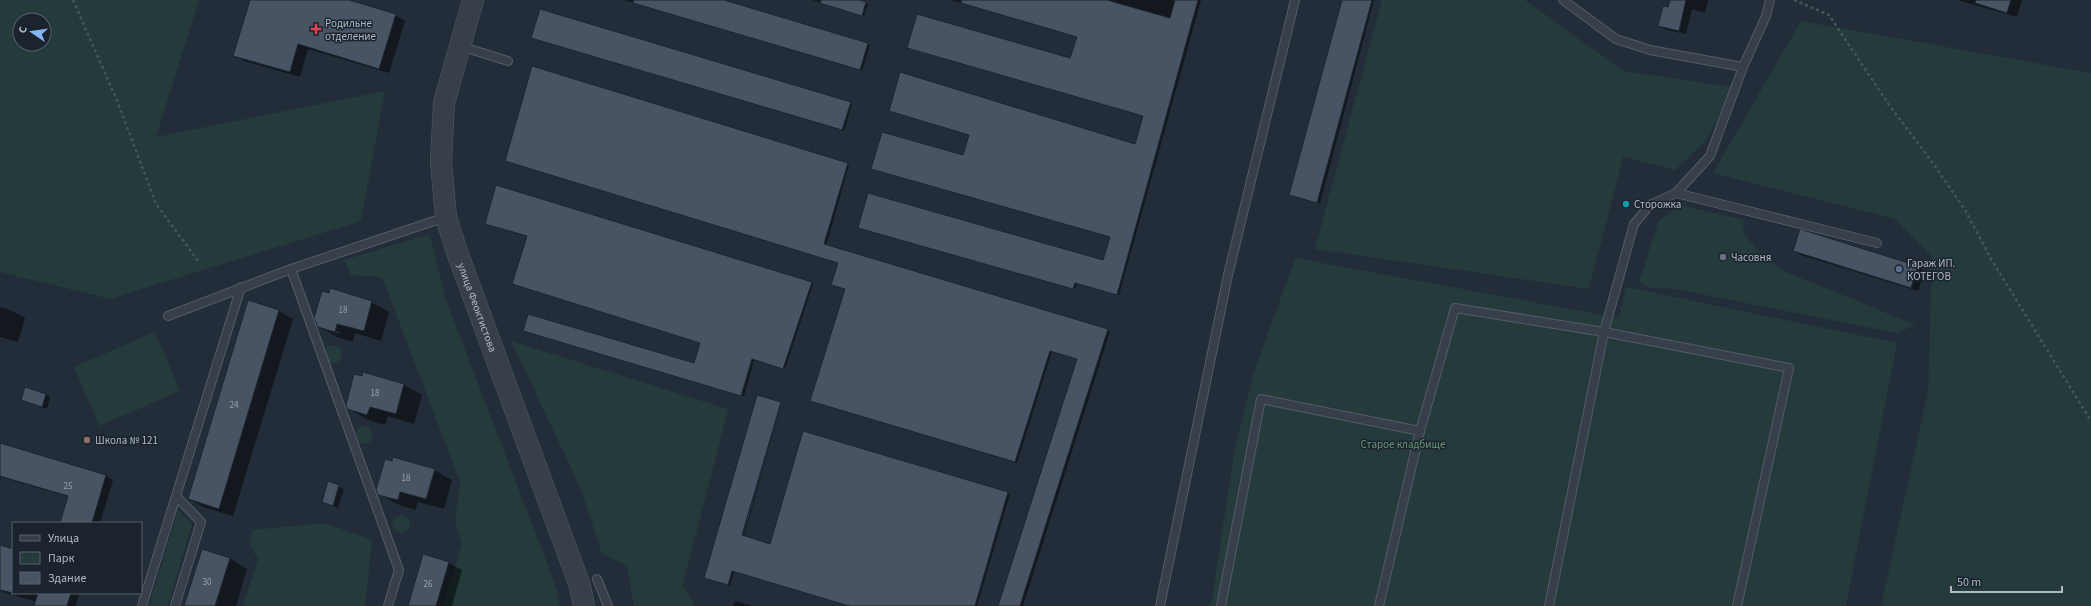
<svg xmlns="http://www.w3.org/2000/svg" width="2091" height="606" viewBox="0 0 2091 606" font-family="'Source Sans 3',sans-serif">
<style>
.green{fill:#253a3b;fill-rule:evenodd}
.shadow{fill:#0007;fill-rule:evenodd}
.building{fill:#485463;stroke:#1d2630}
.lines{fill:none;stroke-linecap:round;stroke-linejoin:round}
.service-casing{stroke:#535c67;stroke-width:10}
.tertiary-casing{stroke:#535c67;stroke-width:22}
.path{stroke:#425657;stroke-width:2.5;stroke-dasharray:3 3;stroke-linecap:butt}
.service{stroke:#363f4a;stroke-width:8}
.tertiary{stroke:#363f4a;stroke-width:21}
.health-dot{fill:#e0444e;stroke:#1b242e;stroke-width:1.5}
.culture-dot{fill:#0f9aa8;stroke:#1b242e;stroke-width:1.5}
.worship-dot{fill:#6b7280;stroke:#1b242e;stroke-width:1.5}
.service-dot{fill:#5c6f8a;stroke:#1b242e;stroke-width:1.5}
.education-dot{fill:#8d6e63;stroke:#1b242e;stroke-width:1.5}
.labels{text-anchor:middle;stroke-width:3;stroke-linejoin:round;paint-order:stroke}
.number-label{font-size:9px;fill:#96a0ad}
.poi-label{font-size:11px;fill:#b0b9c6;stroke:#1b242e;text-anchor:start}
.street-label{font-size:11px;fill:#b0b9c6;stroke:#1b242e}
.park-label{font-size:11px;fill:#689671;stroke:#1b242e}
</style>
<rect width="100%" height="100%" fill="#222d39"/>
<g class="green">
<path d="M 0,0 L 199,0 L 156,137 L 385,91 L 361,221 L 110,299 L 0,272 ZM 20,20 L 44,20 L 44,44 L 20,44 Z"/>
<path d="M 1382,0 L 1525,0 L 1624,71 L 1738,88 L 1704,143 L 1675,170 L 1623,157 L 1589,289 L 1315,249 Z"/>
<path d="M 1801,21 L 2091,73 L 2091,606 L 1881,606 L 1928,391 L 1932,256 L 1895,219 L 1713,173 Z"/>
<path d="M 1681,205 L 1744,220 L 1743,232 L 1763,257 L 1786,272 L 1916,325 L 1896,333 L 1675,289 L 1649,288 L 1639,282 L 1658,222 Z"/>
<path d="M 430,234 L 446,300 L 557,589 L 560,606 L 443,606 L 462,543 L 455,521 L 460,482 L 382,277 L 351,275 L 344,260 Z"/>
<path d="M 1295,258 L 1619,318 L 1626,287 L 1897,343 L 1846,606 L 1208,606 L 1212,600 L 1234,453 L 1253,375 Z"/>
<path d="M 155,332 L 180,391 L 99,426 L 74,367 Z"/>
<path d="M 511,341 L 728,409 L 683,585 L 694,604 L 693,606 L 634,606 L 627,566 L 602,554 L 580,487 Z"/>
<circle cx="333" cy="354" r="9"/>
<circle cx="364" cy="435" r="9"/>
<path d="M 178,510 L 192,524 L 168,606 L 149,606 Z"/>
<circle cx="401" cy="524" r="9"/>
<path d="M 325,523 L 372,540 L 365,606 L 243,606 L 258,559 L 249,544 L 252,530 Z"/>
</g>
<g class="shadow">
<path d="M 251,0 L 345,0 L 395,15 L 405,21 L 389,73 L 308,49 L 300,77 L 244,61 L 235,55 Z"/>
<path d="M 624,0 L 721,0 L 870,45 L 862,71 Z"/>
<path d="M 812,0 L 856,0 L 868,4 L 864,16 Z"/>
<path d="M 951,0 L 1103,0 L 1110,2 L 1111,0 L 1201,0 L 1119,295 L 1077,284 L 1075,289 L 861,228 L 1104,262 L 1111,237 L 872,169 L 964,156 L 970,135 L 892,112 L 1136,145 L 1144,116 L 1071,59 L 1078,37 Z"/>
<path d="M 1343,0 L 1374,0 L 1320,203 L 1292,196 Z"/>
<path d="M 1671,0 L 1708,0 L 1705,13 L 1692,9 L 1686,34 L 1666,30 L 1659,26 Z"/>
<path d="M 1957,0 L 2022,0 L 2017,17 Z"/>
<path d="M 535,38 L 850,103 L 852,104 L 844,131 Z"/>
<path d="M 508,162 L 847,164 L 849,165 L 826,246 L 1110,331 L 1023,606 L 999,606 L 1078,359 L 1052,351 L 1017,463 L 813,402 L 846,289 L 839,263 Z"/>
<path d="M 488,224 L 811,283 L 813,284 L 785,369 L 754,360 L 744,396 L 526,332 L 695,365 L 701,343 L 515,285 L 513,284 L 528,237 Z"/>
<path d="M 1794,251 L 1918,267 L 1925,271 L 1918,291 L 1801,255 Z"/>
<path d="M 249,302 L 279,311 L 293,319 L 233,516 L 203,507 L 189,499 Z"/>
<path d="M 371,302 L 389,312 L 381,341 L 355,333 L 353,342 L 337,337 L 318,326 ZM 333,330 L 340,332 L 340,334 L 333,332 Z"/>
<path d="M 0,307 L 12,311 L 25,318 L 18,342 L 0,337 Z"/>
<path d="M 364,373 L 404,385 L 422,395 L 414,424 L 388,416 L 385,425 L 366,419 L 348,408 Z"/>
<path d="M 46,394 L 50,397 L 47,409 L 22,400 Z"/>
<path d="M 782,403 L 744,537 L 771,545 L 804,432 L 1010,494 L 977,606 L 850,606 L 734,571 L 730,586 L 705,578 L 740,540 L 742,541 Z"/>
<path d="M 0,444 L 106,476 L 113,480 L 100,523 L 61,523 L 69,497 L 1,477 L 0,480 Z"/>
<path d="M 434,470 L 452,480 L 444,509 L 418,502 L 415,510 L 397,504 L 379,494 Z"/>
<path d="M 328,483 L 344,489 L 338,508 L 323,502 Z"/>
<path d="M 0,547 L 13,550 L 13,593 L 79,593 L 76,606 L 35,606 L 37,602 L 0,591 Z"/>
<path d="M 229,558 L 247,569 L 236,606 L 185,606 Z"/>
<path d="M 449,563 L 462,570 L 452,606 L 409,606 Z"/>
<path d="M 735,601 L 752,606 L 733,606 Z"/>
</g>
<g class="building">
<path d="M 250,0 L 349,0 L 396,14 L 379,69 L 298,44 L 290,72 L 233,56 Z"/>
<path d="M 634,0 L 724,0 L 868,43 L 860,70 L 633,3 Z"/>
<path d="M 821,0 L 859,0 L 866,2 L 862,16 L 820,3 Z"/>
<path d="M 962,0 L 1107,0 L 1170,18 L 1175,0 L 1198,0 L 1117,295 L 1075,283 L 1073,289 L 858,228 L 868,193 L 1103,260 L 1110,237 L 871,169 L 882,132 L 963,155 L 969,135 L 889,111 L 900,72 L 1135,144 L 1143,116 L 907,48 L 917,14 L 1070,58 L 1077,37 L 961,3 Z"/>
<path d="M 1342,0 L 1372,0 L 1317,203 L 1289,195 Z"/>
<path d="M 1670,0 L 1686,0 L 1679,31 L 1658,26 L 1663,6 L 1668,7 Z"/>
<path d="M 1976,0 L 2011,0 L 2007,13 L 1975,3 Z"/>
<path d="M 540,9 L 851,102 L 842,130 L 531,38 Z"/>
<path d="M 532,66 L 848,163 L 824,244 L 1108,329 L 1020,606 L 998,606 L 1077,359 L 1050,351 L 1015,462 L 810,401 L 845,289 L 831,285 L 838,263 L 505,161 Z"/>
<path d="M 496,185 L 812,282 L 783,369 L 752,359 L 741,396 L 523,331 L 528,314 L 694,363 L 700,343 L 512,284 L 527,236 L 485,224 Z"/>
<path d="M 1800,229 L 1918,266 L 1911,288 L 1793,251 Z"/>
<path d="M 330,288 L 372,301 L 364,331 L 337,324 L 335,332 L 318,327 L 314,318 L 322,291 L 329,293 Z"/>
<path d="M 248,300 L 279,310 L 219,509 L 188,499 Z"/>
<path d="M 363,372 L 404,384 L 396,414 L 370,407 L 367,415 L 347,409 L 346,405 L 354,374 L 362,376 Z"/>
<path d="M 25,387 L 46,394 L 42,407 L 21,400 Z"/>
<path d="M 757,395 L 781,402 L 742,535 L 770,544 L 803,431 L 1008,492 L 975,606 L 849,606 L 732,571 L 728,585 L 704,578 Z"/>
<path d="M 0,443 L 106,475 L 92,523 L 60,523 L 68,496 L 0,476 Z"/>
<path d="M 393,457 L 435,469 L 426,499 L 400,492 L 398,500 L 378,495 L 376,490 L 385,459 L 392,461 Z"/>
<path d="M 328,481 L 339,485 L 333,506 L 322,502 Z"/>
<path d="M 0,545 L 13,549 L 13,593 L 0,590 Z"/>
<path d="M 202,549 L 230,558 L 215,606 L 184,606 Z"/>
<path d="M 423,554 L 449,562 L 436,606 L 408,606 Z"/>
<path d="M 38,593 L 71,593 L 67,606 L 34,606 Z"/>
</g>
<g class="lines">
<defs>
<g id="service">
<path d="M 1563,0 L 1616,39 L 1650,50 L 1743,67"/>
<path d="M 460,46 L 508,61"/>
<path d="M 1676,193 L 1877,243"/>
<path d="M 291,269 L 399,570 L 388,606"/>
<path d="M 168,316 L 291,269 L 446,217"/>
<path d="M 597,579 L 608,606"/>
<path d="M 142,606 L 176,496"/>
<path d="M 175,606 L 201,522 L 176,496 L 241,287"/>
<path d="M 1160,606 L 1228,275 L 1295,0"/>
<path d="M 1221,606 L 1261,399 L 1420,431"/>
<path d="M 1379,606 L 1420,431 L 1455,308 L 1604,332 L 1789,368 L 1737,606"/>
<path d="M 1549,606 L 1604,332 L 1634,224 L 1650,205 L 1676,193 L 1710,156 L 1743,67 L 1766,16 L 1770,0"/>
</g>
<g id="tertiary">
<path id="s1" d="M 473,0 L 444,103 L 441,162 L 446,217 L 457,252 L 580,586 L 584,606"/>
</g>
</defs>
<use href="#service" class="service-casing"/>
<use href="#tertiary" class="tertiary-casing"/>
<g class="path">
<path d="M 73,0 L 118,103 L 156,204 L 199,262"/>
<path d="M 1794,0 L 1829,15 L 1889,105 L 1930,159 L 1965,210 L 1991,259 L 2091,421"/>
</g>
<use href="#service" class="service"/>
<use href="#tertiary" class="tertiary"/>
</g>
<path class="health-dot" d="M314 23h4v4h4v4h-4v4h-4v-4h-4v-4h4z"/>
<circle class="culture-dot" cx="1626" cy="204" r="4"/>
<circle class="worship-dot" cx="1723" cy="257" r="4"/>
<circle class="service-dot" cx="1899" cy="269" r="4"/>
<circle class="education-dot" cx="87" cy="440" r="4"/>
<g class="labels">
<g class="number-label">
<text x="343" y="313">18</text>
<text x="375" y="396">18</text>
<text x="234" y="408">24</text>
<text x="406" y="481">18</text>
<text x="68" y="489">25</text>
<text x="207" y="585">30</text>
<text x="428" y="587">26</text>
</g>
<g class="poi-label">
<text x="325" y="27">Родильне<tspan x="325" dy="13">отделение</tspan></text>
<text x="1634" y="208">Сторожка</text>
<text x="1731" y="261">Часовня</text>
<text x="1907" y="267">Гараж ИП.<tspan x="1907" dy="13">КОТЕГОВ</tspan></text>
<text x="95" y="444">Школа № 121</text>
</g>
<g class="street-label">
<text dy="4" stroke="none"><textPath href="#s1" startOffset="317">улица Феоктистова</textPath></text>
</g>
<g class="park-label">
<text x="1403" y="448">Старое кладбище</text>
</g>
</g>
<rect x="12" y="522" width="130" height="72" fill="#1b242e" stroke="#57606b"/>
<rect x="20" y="535" width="20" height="6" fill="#363f4a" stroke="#57606b"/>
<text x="48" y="542" font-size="12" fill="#b0b9c6">Улица</text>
<rect x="20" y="552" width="20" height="12" fill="#253a3b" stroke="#57606b"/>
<text x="48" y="562" font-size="12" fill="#b0b9c6">Парк</text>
<rect x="20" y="572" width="20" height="12" fill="#485463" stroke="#57606b"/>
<text x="48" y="582" font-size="12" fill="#b0b9c6">Здание</text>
<g transform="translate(32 32) rotate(283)"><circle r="19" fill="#1b242e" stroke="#57606b"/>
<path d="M0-3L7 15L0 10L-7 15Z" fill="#86b5f5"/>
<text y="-6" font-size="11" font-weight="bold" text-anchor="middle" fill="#b0b9c6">С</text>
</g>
<path d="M1951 586v6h111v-6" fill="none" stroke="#b0b9c6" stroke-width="2"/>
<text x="1957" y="586" font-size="12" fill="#b0b9c6" stroke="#1b242e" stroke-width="3" paint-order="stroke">50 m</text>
</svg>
